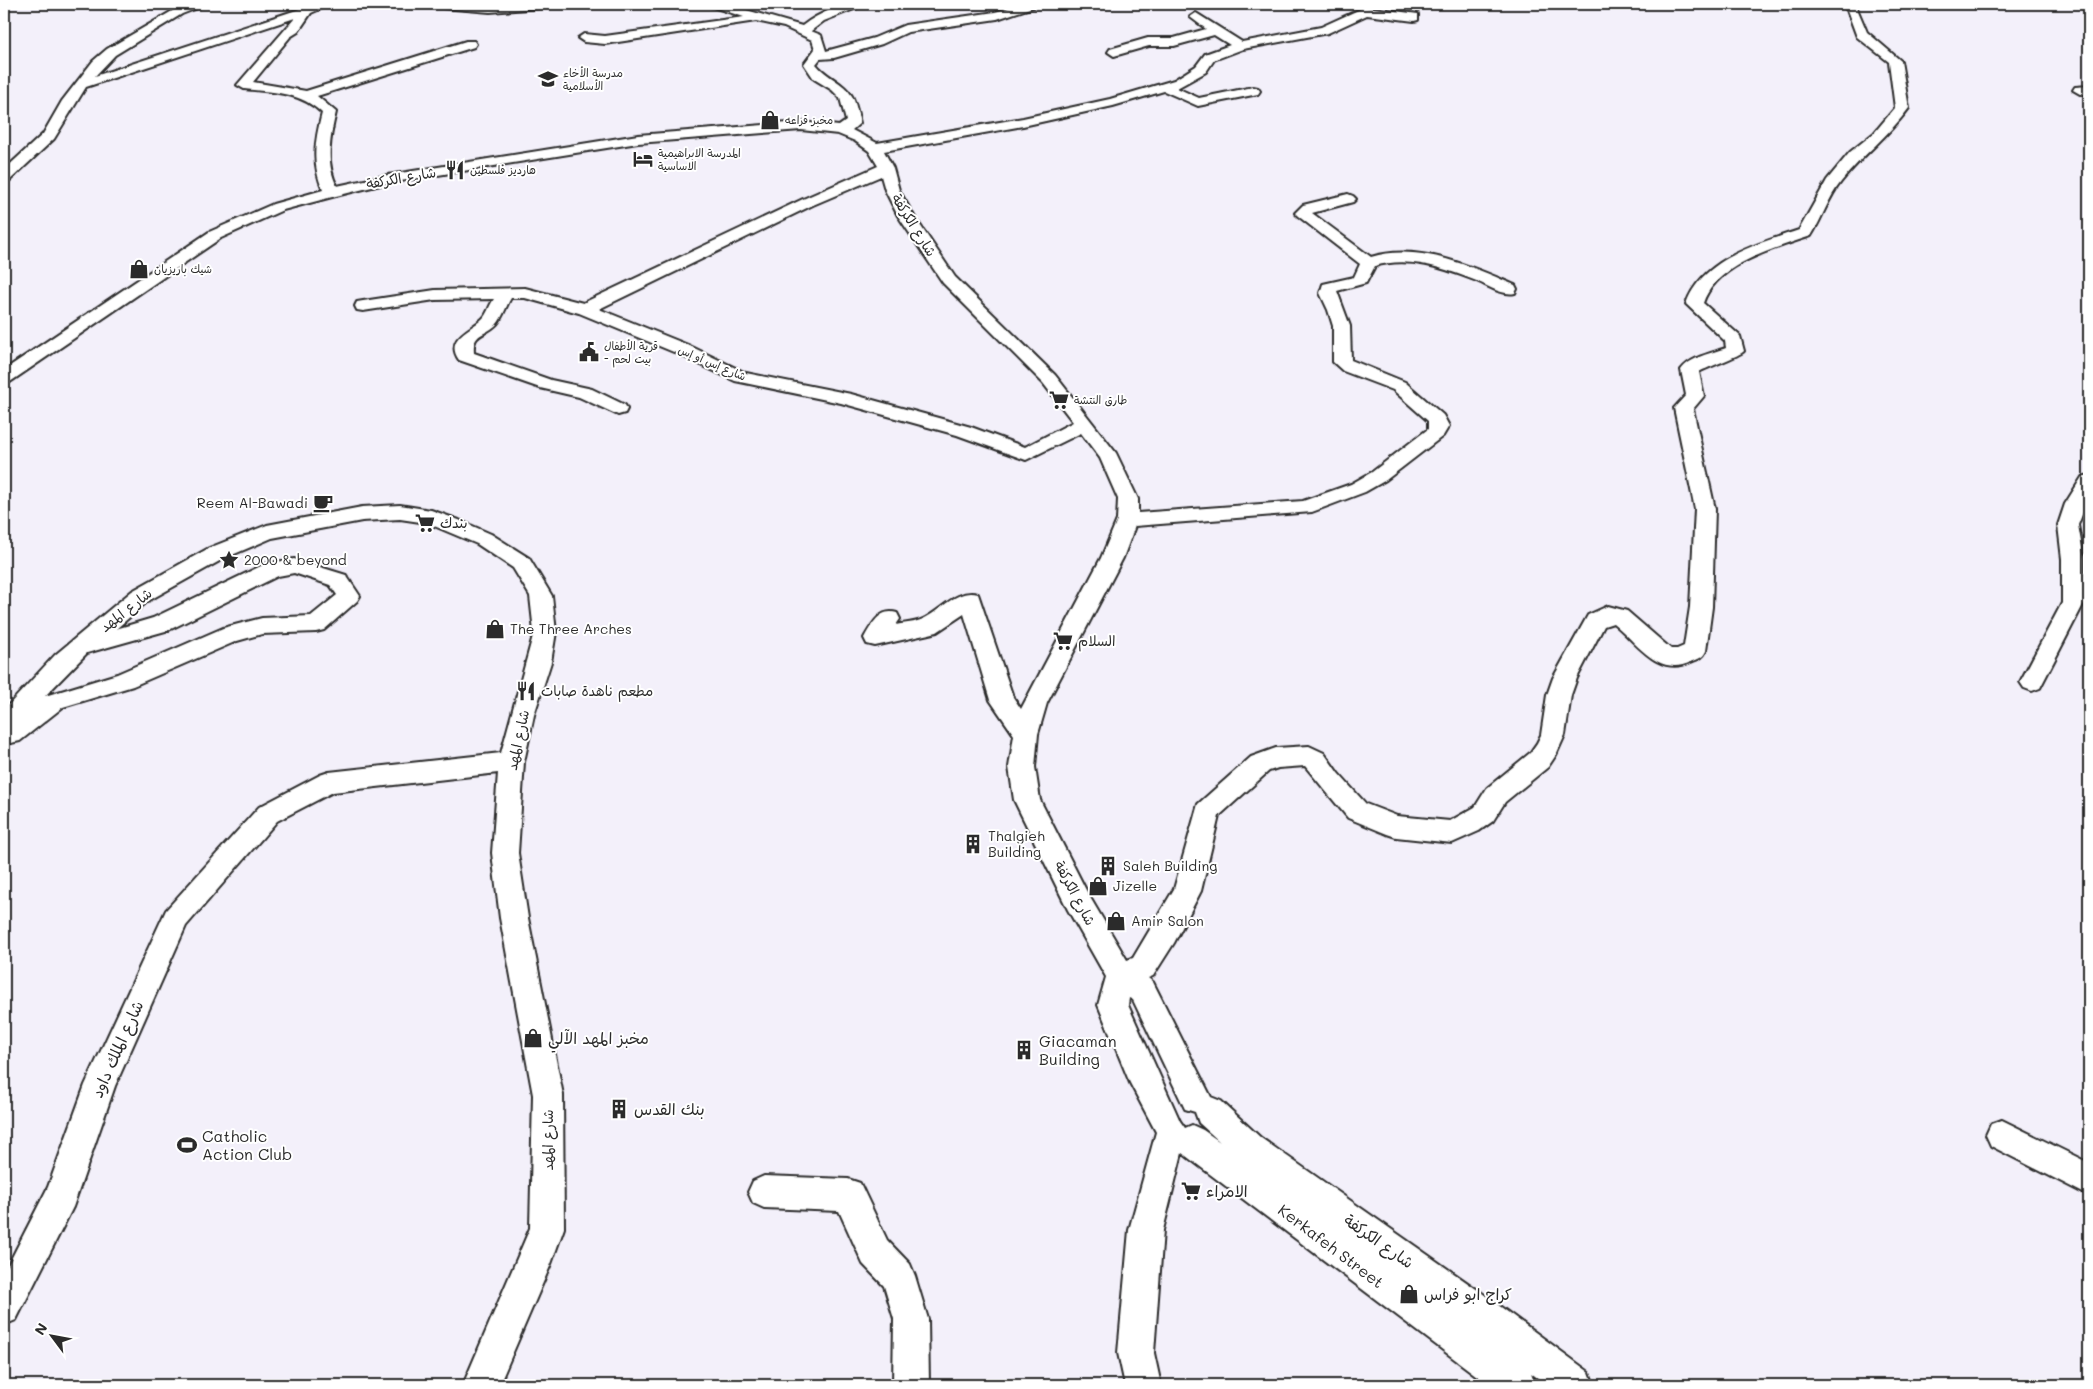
<svg xmlns="http://www.w3.org/2000/svg" width="2093" height="1389" viewBox="0 0 2093 1389" font-family="Mali,'Playpen Sans Arabic',sans-serif">
<style>
.lines{fill:none;stroke-linecap:round;stroke-linejoin:round}
.minor-casing{stroke:#2b2b2b;stroke-width:4}
.minor{fill:#fff;fill-rule:evenodd}
.labels{text-anchor:middle;stroke-width:4;stroke-linejoin:round;paint-order:stroke}
.far-poi-label{font-size:11px;fill:#2b2b2b;stroke:#fff;text-anchor:start}
.far-street-label{font-size:11px;fill:#2b2b2b;stroke:#fff}
.street-label{font-size:14px;fill:#2b2b2b;stroke:#fff}
.poi-label{font-size:14px;fill:#2b2b2b;stroke:#fff;text-anchor:start}
.near-poi-label{font-size:16px;fill:#2b2b2b;stroke:#fff;text-anchor:start}
.near-street-label{font-size:16px;fill:#2b2b2b;stroke:#fff}
</style>
<rect width="100%" height="100%" fill="#f3f0fa"/>
<filter id="ink" filterUnits="userSpaceOnUse"><feTurbulence type="fractalNoise" baseFrequency=".02" numOctaves="2"/><feDisplacementMap in="SourceGraphic" scale="10" xChannelSelector="R" yChannelSelector="G"/><feConvolveMatrix kernelMatrix="1 2 1 2 8 2 1 2 1" color-interpolation-filters="sRGB"/></filter>
<g filter="url(#ink)">
<g class="lines">
<defs>
<g id="minor">
<path d="M 191,4 L 208,4 L 182,14 L 115,55 L 95,76 L 315,4 L 332,4 L 311,13 L 298,32 L 290,37 L 253,82 L 306,91 L 466,41 L 474,41 L 476,44 L 474,47 L 317,96 L 336,112 C 330,137 325,163 337,186 L 388,175 L 638,135 L 801,122 L 839,126 L 846,121 L 840,98 L 832,90 L 814,79 L 804,64 L 815,49 L 812,40 L 784,27 L 756,21 L 605,44 L 584,42 L 578,38 L 584,34 L 605,36 L 744,17 L 710,6 L 708,4 L 725,4 L 802,26 C 820,12 840,4 864,4 L 862,6 L 824,21 L 811,31 L 821,35 L 826,51 L 874,38 L 905,25 L 995,12 L 1021,4 L 1038,4 L 1036,6 L 997,19 L 908,32 L 882,44 L 834,58 L 820,59 L 816,64 C 826,77 844,82 852,96 C 856,103 858,115 860,123 L 852,130 L 877,143 L 1023,118 L 1110,99 L 1174,80 L 1196,66 L 1205,54 L 1230,45 L 1214,35 L 1174,46 L 1149,46 L 1114,56 L 1108,52 L 1110,49 L 1148,38 L 1174,38 L 1206,29 L 1190,17 L 1196,13 L 1242,42 L 1321,27 L 1365,7 L 1418,14 L 1418,20 L 1414,21 L 1367,15 L 1328,33 L 1243,49 L 1214,60 L 1206,72 L 1177,88 L 1199,98 L 1253,87 L 1258,88 L 1260,91 L 1258,94 L 1198,106 L 1164,91 L 1113,106 L 1023,126 L 884,151 L 893,168 L 899,190 L 914,216 L 955,277 L 1055,375 L 1116,453 L 1138,499 L 1138,513 L 1303,501 L 1351,484 L 1372,472 L 1428,429 L 1428,421 L 1393,390 L 1343,371 L 1333,362 L 1333,326 L 1328,310 L 1320,293 L 1323,284 L 1354,277 L 1360,264 L 1298,216 L 1295,213 L 1303,205 L 1348,194 L 1353,196 L 1356,199 L 1353,202 L 1312,213 L 1371,257 C 1418,242 1473,267 1515,285 L 1517,289 L 1515,293 C 1502,296 1487,285 1474,280 C 1444,268 1408,256 1375,266 L 1366,283 L 1337,291 L 1350,326 L 1351,360 L 1405,382 L 1443,415 L 1449,426 L 1443,436 L 1386,480 L 1365,492 L 1312,512 L 1135,526 L 1123,558 L 1047,703 L 1038,734 L 1035,767 L 1040,800 L 1088,894 L 1127,960 L 1133,958 L 1174,889 L 1198,804 L 1251,757 L 1276,748 L 1309,746 L 1324,753 L 1338,773 L 1366,804 L 1397,816 L 1450,821 L 1475,807 L 1487,788 L 1530,753 L 1537,743 L 1541,735 L 1547,695 L 1553,678 L 1588,615 L 1608,606 L 1627,611 L 1671,649 L 1677,649 L 1684,646 L 1690,607 L 1695,509 L 1674,408 L 1686,395 L 1681,370 C 1690,357 1712,353 1726,348 L 1725,341 L 1686,304 C 1702,259 1757,244 1799,230 L 1827,180 L 1850,152 L 1874,133 L 1895,108 L 1889,62 L 1857,37 L 1847,10 L 1840,4 L 1856,6 L 1867,32 L 1901,61 L 1909,108 C 1889,136 1862,155 1841,182 C 1828,198 1822,219 1811,236 C 1774,249 1717,263 1703,303 L 1740,336 L 1744,351 C 1740,356 1708,367 1699,372 L 1704,396 L 1693,409 L 1715,509 L 1712,607 L 1706,651 C 1703,658 1698,659 1691,662 C 1657,678 1636,641 1613,623 L 1604,626 L 1577,678 L 1571,695 L 1565,735 L 1556,755 L 1548,767 L 1505,802 L 1493,821 L 1479,831 L 1452,843 L 1396,837 L 1387,834 L 1348,818 L 1305,766 L 1278,768 L 1269,771 L 1219,816 L 1201,891 L 1174,943 L 1153,976 L 1148,978 L 1153,982 L 1211,1097 L 1221,1101 L 1261,1138 L 1482,1293 L 1589,1372 L 1594,1385 L 1547,1385 L 1531,1373 L 1536,1385 L 1489,1385 L 1182,1153 L 1163,1230 L 1154,1353 L 1161,1385 L 1125,1385 L 1118,1353 L 1129,1230 L 1156,1132 L 1130,1083 L 1098,1005 L 1106,977 L 1068,910 L 1014,800 L 1009,767 L 1014,735 L 990,700 L 964,614 L 937,632 L 929,634 L 875,646 L 867,644 L 864,638 C 872,624 880,608 897,613 L 900,619 L 896,625 C 905,623 915,623 923,619 C 941,611 957,588 978,594 L 1013,697 L 1021,709 L 1101,558 L 1117,520 L 1118,499 L 1100,458 L 1081,433 L 1026,460 L 957,435 L 841,403 L 735,381 L 676,353 L 579,313 L 525,298 L 511,298 C 506,306 503,317 497,324 C 486,336 472,332 474,353 L 551,380 L 592,389 L 625,405 L 627,409 L 625,413 L 618,415 L 579,397 L 540,388 L 459,360 C 443,337 474,329 484,317 C 488,312 490,304 494,299 L 435,300 L 363,311 L 357,310 L 355,306 L 357,302 L 363,301 L 435,290 L 525,288 L 583,303 L 803,199 L 878,166 L 869,151 L 855,141 L 838,134 L 801,130 L 638,143 L 388,183 L 336,196 L 283,210 L 221,238 L 10,382 L 4,383 L 4,370 L 209,232 L 273,204 L 323,190 C 311,163 315,140 322,113 C 301,92 272,92 244,89 L 237,85 L 295,18 L 86,87 L 54,139 L 9,181 L 4,182 L 4,170 L 43,134 L 62,101 L 93,61 L 107,49 L 174,10 ZM 881,176 L 885,190 L 898,216 L 943,283 L 1043,383 L 1073,422 L 1025,447 L 971,427 L 851,394 L 746,373 L 688,345 L 599,309 L 813,205 ZM 1129,998 L 1133,1000 L 1185,1109 L 1195,1112 L 1199,1123 L 1220,1142 L 1203,1130 L 1192,1125 L 1185,1128 L 1180,1121 L 1128,1005 Z"/>
<path d="M 425,4 L 558,4 L 552,7 L 490,12 L 431,7 Z"/>
<path d="M 2089,86 L 2089,94 L 2080,94 L 2073,90 L 2075,87 Z"/>
<path d="M 2089,475 L 2089,497 L 2078,525 L 2084,559 L 2084,603 L 2040,688 L 2032,691 L 2024,688 L 2020,682 L 2062,603 L 2062,559 L 2058,525 L 2065,504 L 2082,477 Z"/>
<path d="M 400,505 L 431,510 L 459,520 L 491,534 L 529,558 L 552,596 L 556,632 L 551,662 L 534,715 L 524,762 L 518,853 L 528,918 L 563,1095 L 564,1228 L 551,1264 L 499,1385 L 463,1385 L 530,1228 L 533,1095 L 500,918 L 492,853 L 498,773 L 333,792 L 277,821 L 186,926 L 115,1086 L 73,1207 L 16,1320 L 4,1325 L 4,1273 L 48,1187 L 85,1085 L 166,910 L 259,807 L 320,775 L 329,772 L 501,753 L 534,632 L 530,596 L 513,568 L 477,544 L 427,523 L 400,519 L 362,521 L 272,538 L 225,558 L 148,601 L 116,629 L 153,618 L 265,564 L 294,559 L 346,575 L 360,596 L 357,601 L 324,630 L 316,632 L 262,634 L 237,641 L 133,686 L 63,707 L 20,741 L 11,743 L 4,741 L 4,710 L 55,655 L 132,591 L 209,548 L 267,525 L 362,507 ZM 294,573 L 330,585 L 337,595 L 311,616 L 262,618 L 223,628 L 117,674 L 45,696 L 87,653 L 169,630 L 278,576 Z"/>
<path d="M 2002,1120 L 2089,1163 L 2089,1196 L 1991,1146 L 1986,1135 L 1991,1124 Z"/>
<path d="M 764,1176 L 848,1179 L 860,1183 L 887,1240 L 910,1264 L 915,1276 L 928,1319 L 929,1385 L 893,1385 L 894,1319 L 884,1286 L 863,1264 L 839,1211 L 764,1208 L 753,1203 L 748,1192 L 753,1181 Z"/>
</g>
</defs>
<use href="#minor" class="minor-casing"/>
<use href="#minor" class="minor"/>
</g>
</g>
<defs>
<symbol id="school-bare" viewBox="-9 -9 18 18"><path d="M0-5L7-2L0 1L-7-2ZM-4 1L0 2.5L4 1V4Q0 6-4 4Z" fill="#2b2b2b" stroke="#fff" stroke-width="2.5" paint-order="stroke"/></symbol>
<symbol id="shop-bare" viewBox="-9 -9 18 18"><path d="M-5-2.5h2.3a2.7 3.5 0 0 1 5.4 0H5L5.5 6h-11ZM-1.5-2.5h3a1.5 2.3 0 0 0-3 0Z" fill="#2b2b2b" stroke="#fff" stroke-width="2.5" paint-order="stroke"/></symbol>
<symbol id="hotel-bare" viewBox="-9 -9 18 18"><path d="M-6-4.5h1.5V1H6V5H4.5V3h-9V5H-6ZM-4 0a1.8 1.8 0 1 1 3.6 0ZM.5 0V-2.5h3Q6-2.5 6 0Z" fill="#2b2b2b" stroke="#fff" stroke-width="2.5" paint-order="stroke"/></symbol>
<symbol id="restaurant-bare" viewBox="-9 -9 18 18"><path d="M-5-6h1v4h1v-4h1v4h1v-4h1v5L-1.5 .5V6h-2V.5L-5-1ZM5-6V6H3V1.5H1.5Q1.5-4 5-6Z" fill="#2b2b2b" stroke="#fff" stroke-width="2.5" paint-order="stroke"/></symbol>
<symbol id="civic-bare" viewBox="-9 -9 18 18"><path d="M-.6-6.5H3V-4.5H.6V-3L4-1V1h2V6H-6V1h2V-1L-.6-3ZM-1.2 2.5V6h2.4V2.5Z" fill="#2b2b2b" stroke="#fff" stroke-width="2.5" paint-order="stroke"/></symbol>
<symbol id="supermarket-bare" viewBox="-9 -9 18 18"><path d="M-6-5.5h2.5l.6 2H6L4.5 2H-2.5L-4.4-4H-6ZM-1.5 3.2a1.3 1.3 0 1 0 .1 0ZM3 3.2a1.3 1.3 0 1 0 .1 0Z" fill="#2b2b2b" stroke="#fff" stroke-width="2.5" paint-order="stroke"/></symbol>
<symbol id="cafe-bare" viewBox="-9 -9 18 18"><path d="M-5.5-4.5H6V0H3Q3 3.5 0 3.5H-2.5Q-5.5 3.5-5.5 0ZM3-3.2v2h1.7v-2ZM-6 4.5H4V6H-6Z" fill="#2b2b2b" stroke="#fff" stroke-width="2.5" paint-order="stroke"/></symbol>
<symbol id="sight-bare" viewBox="-9 -9 18 18"><path d="M0-6L1.8-2.2L6-1.7L2.9 1.2L3.7 5.4L0 3.3L-3.7 5.4L-2.9 1.2L-6-1.7L-1.8-2.2Z" fill="#2b2b2b" stroke="#fff" stroke-width="2.5" paint-order="stroke"/></symbol>
<symbol id="building-bare" viewBox="-9 -9 18 18"><path d="M-4-6H4V6H1V3H-1V6H-4ZM-2.5-4.3h1.7v1.8h-1.7ZM.8-4.3h1.7v1.8H.8ZM-2.5-1h1.7V.8h-1.7ZM.8-1h1.7V.8H.8Z" fill="#2b2b2b" stroke="#fff" stroke-width="2.5" paint-order="stroke"/></symbol>
<symbol id="stadium-bare" viewBox="-9 -9 18 18"><path d="M0-5a6.5 5 0 1 0 0 10a6.5 5 0 1 0 0-10ZM-3.5-1.8h7v3.6h-7Z" fill="#2b2b2b" stroke="#fff" stroke-width="2.5" paint-order="stroke"/></symbol>
</defs>
<g fill-rule="evenodd">
<use href="#school-bare" x="534" y="65" width="28" height="28"/>
<use href="#shop-bare" x="756" y="106" width="28" height="28"/>
<use href="#hotel-bare" x="629" y="145" width="28" height="28"/>
<use href="#restaurant-bare" x="441" y="156" width="28" height="28"/>
<use href="#shop-bare" x="125" y="255" width="28" height="28"/>
<use href="#civic-bare" x="575" y="338" width="28" height="28"/>
<use href="#supermarket-bare" x="1045" y="386" width="28" height="28"/>
<use href="#cafe-bare" x="309" y="489" width="28" height="28"/>
<use href="#supermarket-bare" x="411" y="509" width="28" height="28"/>
<use href="#sight-bare" x="215" y="546" width="28" height="28"/>
<use href="#shop-bare" x="481" y="615" width="28" height="28"/>
<use href="#supermarket-bare" x="1049" y="627" width="28" height="28"/>
<use href="#restaurant-bare" x="512" y="677" width="28" height="28"/>
<use href="#building-bare" x="959" y="830" width="28" height="28"/>
<use href="#building-bare" x="1094" y="852" width="28" height="28"/>
<use href="#shop-bare" x="1084" y="872" width="28" height="28"/>
<use href="#shop-bare" x="1102" y="907" width="28" height="28"/>
<use href="#shop-bare" x="519" y="1024" width="28" height="28"/>
<use href="#building-bare" x="1010" y="1036" width="28" height="28"/>
<use href="#building-bare" x="605" y="1095" width="28" height="28"/>
<use href="#stadium-bare" x="173" y="1131" width="28" height="28"/>
<use href="#supermarket-bare" x="1177" y="1177" width="28" height="28"/>
<use href="#shop-bare" x="1395" y="1280" width="28" height="28"/>
</g>
<g class="labels">
<g class="far-poi-label">
<text x="563" y="77">مدرسة الأخاء<tspan x="563" dy="13">الأسلامية</tspan></text>
<text x="785" y="124">مخبز قراعه</text>
<text x="658" y="157">المدرسة الابراهيمية<tspan x="658" dy="13">الاساسية</tspan></text>
<text x="470" y="174">هارديز فلسطين</text>
<text x="154" y="273">شيك باريزيان</text>
<text x="604" y="350">قرية الأطفال<tspan x="604" dy="13">- بيت لحم</tspan></text>
<text x="1074" y="404">طارق النتشة</text>
</g>
<g class="far-street-label">
<text transform="translate(712 363) rotate(23)" y="4">شارع إس أو إس</text>
</g>
<g class="street-label">
<text transform="translate(401 178) rotate(-10)" y="5">شارع الكركفة</text>
<text transform="translate(914 225) rotate(58)" y="5">شارع الكركفة</text>
<text transform="translate(126 610) rotate(-38)" y="5">شارع المهد</text>
<text transform="translate(518 740) rotate(-78)" y="5">شارع المهد</text>
<text transform="translate(1075 893) rotate(62)" y="5">شارع الكركفة</text>
<text transform="translate(548 1140) rotate(-90)" y="5">شارع المهد</text>
</g>
<g class="poi-label">
<text x="308" y="508" text-anchor="end">Reem Al-Bawadi</text>
<text x="440" y="528">بندك</text>
<text x="244" y="565">2000 &amp; beyond</text>
<text x="510" y="634">The Three Arches</text>
<text x="1078" y="646">السلام</text>
<text x="541" y="696">مطعم ناهدة صابات</text>
<text x="988" y="841">Thalgieh<tspan x="988" dy="16">Building</tspan></text>
<text x="1123" y="871">Saleh Building</text>
<text x="1113" y="891">Jizelle</text>
<text x="1131" y="926">Amir Salon</text>
</g>
<g class="near-poi-label">
<text x="548" y="1044">مخبز المهد الآلي</text>
<text x="1039" y="1047">Giacaman<tspan x="1039" dy="18">Building</tspan></text>
<text x="634" y="1115">بنك القدس</text>
<text x="202" y="1142">Catholic<tspan x="202" dy="18">Action Club</tspan></text>
<text x="1206" y="1197">الامراء</text>
<text x="1424" y="1300">كراج ابو فراس</text>
</g>
<g class="near-street-label">
<text transform="translate(117 1049) rotate(-66)" y="6">شارع الملك داود</text>
<text transform="translate(1379 1241) rotate(35)" y="6">شارع الكركفة</text>
<text transform="translate(1331 1246) rotate(37)" y="6">Kerkafeh Street</text>
</g>
</g>
<rect width="2093" height="1389" fill="none" stroke="#fff" stroke-width="20"/>
<rect x="10" y="10" width="2073" height="1369" fill="none" stroke="#2b2b2b" stroke-width="2" filter="url(#ink)"/>
<g transform="translate(52 1336) rotate(302)" stroke="#ffffff" stroke-width="4" paint-order="stroke">
<path d="M0-4L9 19L0 12L-9 19Z" fill="#2b2b2b"/>
<text y="-8" font-size="14" font-weight="bold" text-anchor="middle" fill="#2b2b2b">N</text>
</g>
</svg>
